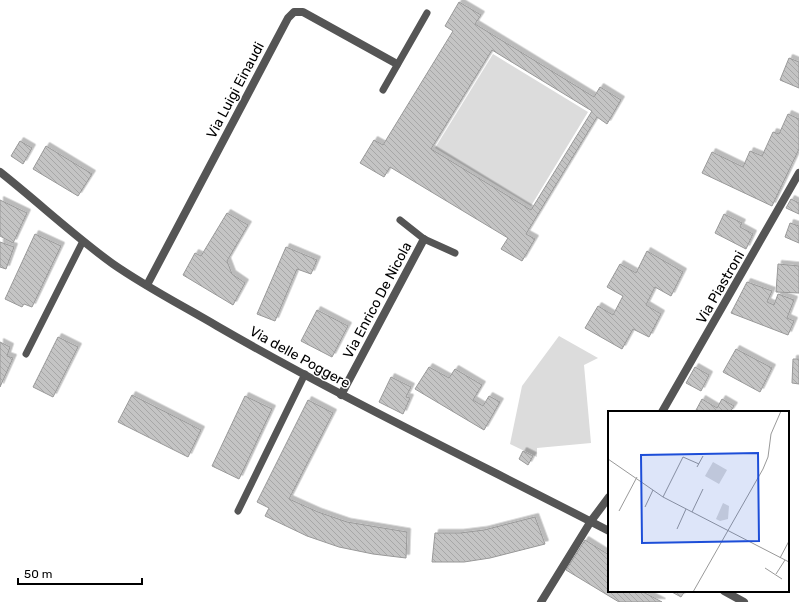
<svg xmlns="http://www.w3.org/2000/svg" width="799" height="602" viewBox="0 0 799 602" font-family="Rubik,sans-serif">
<style>
.green{fill:#dcdcdc}
.building{fill:url(#building-back-hatch);stroke:#999;fill-rule:evenodd;filter:url(#shadow)}
.lines{fill:none;stroke-linecap:round;stroke-linejoin:round}
.service{stroke:#555;stroke-width:7}
.minor{stroke:#555;stroke-width:8}
.labels{text-anchor:middle;stroke-width:3;stroke-linejoin:round;paint-order:stroke}
.street-label{font-size:14px;fill:#000;stroke:#fff}
.inset-road{fill:none;stroke:#999;stroke-width:1}
.view{fill:#1d4ed8;fill-opacity:0.15;stroke:#1d4ed8;stroke-width:2}
.inset-edge{fill:none;stroke:#000;stroke-width:2}
</style>
<defs>
<pattern id="building-back-hatch" width="6" height="6" patternUnits="userSpaceOnUse"><rect width="6" height="6" fill="#c4c4c4"/><path d="M-1 5l2 2M0 0l6 6M5-1l2 2" fill="none" stroke="#a7a7a7"/></pattern>
<filter id="shadow"><feDropShadow dx="3.5" dy="-3.5" stdDeviation="0" flood-color="#0004"/></filter>
</defs>
<rect width="100%" height="100%" fill="#fff"/>
<g class="green">
<path d="M 493,54 L 588,112 L 531,206 L 435,148 Z"/>
<path d="M 559,336 L 598,358 L 584,365 L 591,443 L 537,448 L 537,457 L 510,444 L 522,386 Z"/>
</g>
<g class="building">
<path d="M 459,2 L 481,15 L 475,24 L 594,97 L 600,87 L 621,100 L 607,124 L 597,117 L 526,234 L 535,239 L 522,261 L 501,249 L 508,238 L 390,167 L 384,177 L 360,163 L 374,140 L 383,145 L 453,31 L 445,26 ZM 492,50 L 592,111 L 531,210 L 431,149 Z"/>
<path d="M 789,58 L 799,62 L 799,88 L 780,80 Z"/>
<path d="M 788,114 L 799,119 L 799,149 L 772,206 L 702,173 L 712,152 L 743,167 L 750,151 L 762,156 L 773,132 L 779,134 Z"/>
<path d="M 20,141 L 32,148 L 23,164 L 11,156 Z"/>
<path d="M 46,146 L 92,174 L 78,196 L 33,169 Z"/>
<path d="M 791,199 L 799,203 L 799,214 L 786,208 Z"/>
<path d="M 0,200 L 27,213 L 13,243 L 0,236 Z"/>
<path d="M 227,213 L 248,225 L 227,261 L 232,274 L 245,283 L 233,305 L 183,275 L 195,253 L 201,256 Z"/>
<path d="M 724,214 L 742,223 L 740,227 L 753,234 L 746,249 L 715,233 Z"/>
<path d="M 790,223 L 799,226 L 799,243 L 785,237 Z"/>
<path d="M 35,234 L 61,246 L 32,307 L 24,304 L 22,307 L 5,299 Z"/>
<path d="M 0,242 L 14,247 L 6,269 L 0,267 Z"/>
<path d="M 286,247 L 317,260 L 311,274 L 297,269 L 275,321 L 257,314 Z"/>
<path d="M 647,251 L 683,272 L 671,296 L 655,287 L 646,305 L 661,314 L 649,337 L 633,329 L 622,349 L 585,328 L 598,306 L 613,315 L 623,296 L 607,287 L 620,264 L 636,273 Z"/>
<path d="M 778,264 L 799,266 L 799,293 L 776,292 Z"/>
<path d="M 747,282 L 772,291 L 767,302 L 774,305 L 778,294 L 794,300 L 787,318 L 794,321 L 788,335 L 731,313 Z"/>
<path d="M 317,310 L 348,326 L 332,357 L 301,341 Z"/>
<path d="M 58,337 L 78,347 L 53,397 L 33,387 Z"/>
<path d="M 0,342 L 10,347 L 7,356 L 13,358 L 0,387 Z"/>
<path d="M 736,349 L 772,368 L 760,392 L 723,372 Z"/>
<path d="M 793,359 L 799,359 L 799,384 L 792,383 Z"/>
<path d="M 429,367 L 449,378 L 455,369 L 482,385 L 473,400 L 483,406 L 489,396 L 500,402 L 484,430 L 415,389 Z"/>
<path d="M 695,367 L 709,375 L 701,391 L 686,383 Z"/>
<path d="M 391,377 L 411,387 L 406,397 L 410,398 L 403,414 L 379,402 Z"/>
<path d="M 132,395 L 201,430 L 188,457 L 118,422 Z"/>
<path d="M 245,396 L 272,409 L 239,479 L 212,466 Z"/>
<path d="M 702,399 L 717,408 L 722,399 L 734,406 L 730,412 L 695,412 Z"/>
<path d="M 308,400 L 333,413 L 289,499 L 318,512 L 347,522 L 407,532 L 406,558 L 373,554 L 339,547 L 307,536 L 265,516 L 269,508 L 257,502 Z"/>
<path d="M 523,451 L 533,456 L 528,465 L 519,459 Z"/>
<path d="M 535,517 L 545,544 L 490,558 L 464,562 L 432,562 L 435,533 L 460,533 L 484,530 Z"/>
<path d="M 585,540 L 609,555 L 609,591 L 641,591 L 662,602 L 619,602 L 566,570 Z"/>
<path d="M 670,591 L 685,591 L 681,597 Z"/>
</g>
<g class="lines">
<g class="service">
<path d="M 383,90 L 427,13"/>
<path d="M 400,220 L 424,239 L 455,253"/>
<path d="M 26,354 L 83,241"/>
<path d="M 238,511 L 305,374"/>
</g>
<g class="minor">
<path d="M 0,172 C 38,202 74,236 113,264 C 146,287 183,306 217,326 C 345,400 478,463 609,531"/>
<path d="M 147,285 L 288,18 L 294,12 L 303,12 L 397,64"/>
<path d="M 341,395 L 424,239"/>
<path d="M 662,412 L 799,173"/>
<path d="M 724,591 L 744,602"/>
<path d="M 541,602 L 591,521 L 609,497"/>
</g>
</g>
<g class="labels">
<g class="street-label">
<text transform="translate(235 90) rotate(-62)" y="5">Via Luigi Einaudi</text>
<text transform="translate(720 287) rotate(-60)" y="5">Via Piastroni</text>
<text transform="translate(377 300) rotate(-62)" y="5">Via Enrico De Nicola</text>
<text transform="translate(300 357) rotate(29)" y="5">Via delle Poggere</text>
</g>
</g>
<g transform="translate(608 411)">
<rect width="181" height="181" fill="#fff"/>
<path d="M 105,51 L 119,59 L 111,73 L 97,65 ZM 115,92 L 121,95 L 120,108 L 112,110 L 108,108 Z" fill="#dcdcdc"/>
<path class="inset-road" d="M 0,48 L 55,86 L 181,151M 89,56 L 95,45M 55,86 L 75,46 L 91,53M 37,96 L 45,79M 11,100 L 29,66M 84,101 L 95,78M 69,118 L 78,98M 172,147 L 181,130M 157,157 L 174,168M 168,163 L 177,149M 85,181 L 155,58 L 160,46 L 163,23 L 173,0"/>
<path class="view" d="M 150,42 L 151,130 L 34,132 L 33,44 Z"/>
<rect width="181" height="181" class="inset-edge"/>
</g>
<path d="M18 578v6h124v-6" fill="none" stroke="#000000" stroke-width="2"/>
<text x="24" y="578" font-size="12" fill="#000000" stroke="#ffffff" stroke-width="3" paint-order="stroke">50 m</text>
</svg>
